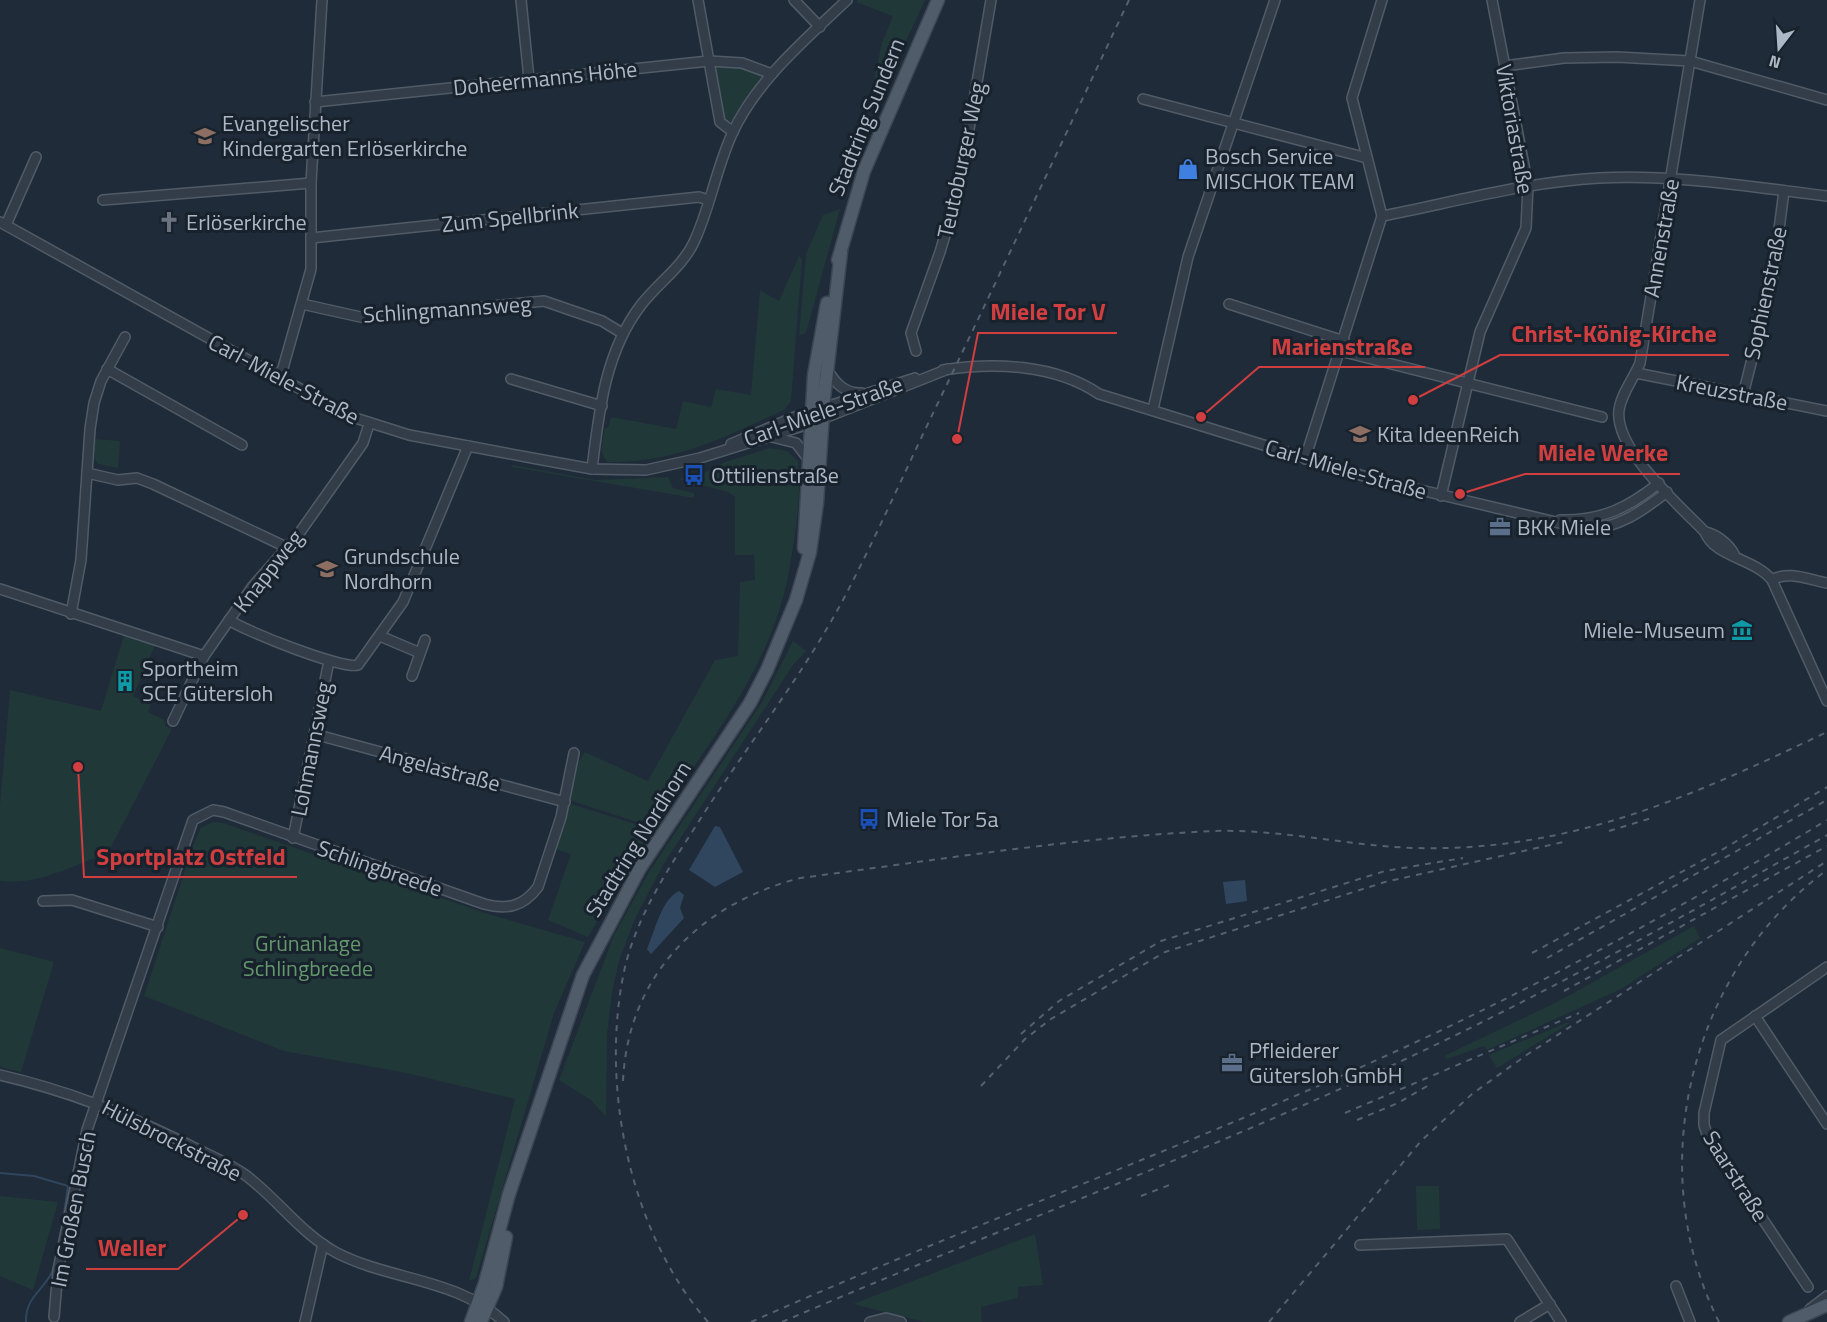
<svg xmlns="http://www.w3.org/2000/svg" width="1827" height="1322" viewBox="0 0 1827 1322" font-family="'Titillium Web',sans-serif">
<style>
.green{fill:#213839}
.water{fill:#30465f}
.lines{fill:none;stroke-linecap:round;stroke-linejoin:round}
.stream{stroke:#30465f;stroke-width:2}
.minor-casing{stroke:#505b67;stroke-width:12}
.major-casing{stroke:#3c4652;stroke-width:15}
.minor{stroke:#333d49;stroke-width:9}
.major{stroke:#505c69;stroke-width:12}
.rail{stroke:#546170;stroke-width:2;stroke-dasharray:6 6;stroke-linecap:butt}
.labels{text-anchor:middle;stroke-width:6;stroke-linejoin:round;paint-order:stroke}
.street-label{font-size:22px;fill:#adb8c6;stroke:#18222d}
.poi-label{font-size:22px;fill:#adb8c6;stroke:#18222d;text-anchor:start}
.park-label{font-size:22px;fill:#63976c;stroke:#18222d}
.leader{fill:none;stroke:#d03e40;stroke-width:2}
.callout-dot{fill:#d03e40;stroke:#18222d;stroke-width:2}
.callout-label{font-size:24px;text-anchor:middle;font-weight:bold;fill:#d03e40;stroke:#18222d;stroke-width:6;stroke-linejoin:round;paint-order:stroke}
</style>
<rect width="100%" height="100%" fill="#1f2b38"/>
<g class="green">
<path d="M 858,0 L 925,0 L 886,84 L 874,79 L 882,43 L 893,16 L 856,2 Z"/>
<path d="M 715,65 L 741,67 L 761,75 L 763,78 L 731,122 L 725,121 Z"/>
<path d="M 840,209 L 806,333 L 799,335 L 806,254 L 823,215 Z"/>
<path d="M 799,256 L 802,259 L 791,401 L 784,410 C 722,438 678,462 608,462 C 597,452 603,441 605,428 L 608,428 L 611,417 L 676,429 L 683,401 L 711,407 L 716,389 L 751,395 L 760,290 L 779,301 Z"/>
<path d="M 95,439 L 120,441 L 118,468 L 98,464 L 94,458 Z"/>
<path d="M 770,448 L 787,451 L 798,461 C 801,485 798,510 795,534 C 791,561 787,588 778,614 C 753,691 697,759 653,827 L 569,800 L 579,761 L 585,752 L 648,781 L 715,660 L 738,656 L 740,582 L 755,580 L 754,555 L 735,555 L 735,497 L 728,492 L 679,479 L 702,474 L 725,462 Z"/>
<path d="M 513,465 L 595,480 L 668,477 L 673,488 L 694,493 L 694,498 L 512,467 Z"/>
<path d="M 124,635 L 155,645 L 133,696 L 151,705 L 148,712 L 164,720 L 165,726 L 172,729 L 108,853 C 74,865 37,886 0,881 L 0,805 L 10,690 L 101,711 Z"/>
<path d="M 793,641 L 806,651 L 793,665 L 663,865 L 634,921 L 619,961 L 612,993 L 607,1034 L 606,1117 L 591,1100 L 559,1080 L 614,935 L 649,872 L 762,702 Z"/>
<path d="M 568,803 L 651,829 L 588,937 L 548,920 L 571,854 L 555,849 Z"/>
<path d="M 213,822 L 223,823 L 488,914 L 585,942 L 554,1013 L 476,1278 L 469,1281 L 515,1099 L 402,1072 L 284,1051 L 144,996 L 195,840 L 201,828 Z"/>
<path d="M 1694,926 L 1700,938 L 1621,989 L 1487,1050 L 1484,1046 L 1447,1059 L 1444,1056 L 1557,1002 Z"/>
<path d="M 0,948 L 54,962 L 21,1072 L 0,1067 Z"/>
<path d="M 1566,1023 L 1570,1023 L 1497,1068 L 1489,1055 Z"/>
<path d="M 1416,1186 L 1439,1186 L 1440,1229 L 1417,1230 Z"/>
<path d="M 0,1196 L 58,1202 L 33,1290 L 0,1276 Z"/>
<path d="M 1035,1234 L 1043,1285 L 1018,1287 L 1018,1298 L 981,1307 L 982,1322 L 924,1322 L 853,1304 Z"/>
</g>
<g class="water">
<path d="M 715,826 L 720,827 L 743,872 L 715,887 L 689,870 Z"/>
<path d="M 1245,880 L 1247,901 L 1226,904 L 1223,882 Z"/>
<path d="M 679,891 L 684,895 L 680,908 L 684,918 L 651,954 L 647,949 C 655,931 661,900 679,891 Z"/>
</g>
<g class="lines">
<path class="stream" d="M 0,1173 L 34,1176 L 68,1186 C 65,1205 59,1260 51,1274 C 41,1292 25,1299 26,1322"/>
<defs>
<g id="minor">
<path d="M 521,0 L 529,79"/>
<path d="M 698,0 L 720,122 L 733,132"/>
<path d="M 794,0 L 820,27"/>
<path d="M 1700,0 L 1640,363 C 1634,378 1621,394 1619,410 C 1614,449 1679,505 1705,532 C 1714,557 1754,558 1772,580 L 1827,701"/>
<path d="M 1505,66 L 1564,58 L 1617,57 L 1690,61 L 1827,100"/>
<path d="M 1143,99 L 1367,158"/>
<path d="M 315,102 L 709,61 L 742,63 L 772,74"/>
<path d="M 103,200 L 311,183"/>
<path d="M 1382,216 C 1454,202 1526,182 1599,178 C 1675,174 1752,187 1827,196"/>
<path d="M 0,222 L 349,416 L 409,435 L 532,458 L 592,469 L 646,470 L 700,458 L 812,423 L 948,369"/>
<path d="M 6,225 L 36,157"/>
<path d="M 311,238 L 699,197 L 708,200"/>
<path d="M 302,304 L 365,318 L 544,301 L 602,321 L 622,333"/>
<path d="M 1229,304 L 1344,341"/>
<path d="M 916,351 L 911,333 L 940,252 L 959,188 L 991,0"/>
<path d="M 1340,351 L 1602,417"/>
<path d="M 107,369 L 242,445"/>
<path d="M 827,369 C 835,383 845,394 862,393"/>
<path d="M 943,370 C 993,362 1055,364 1099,394 L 1370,478 L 1585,529 C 1618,529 1642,511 1667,492"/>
<path d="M 1636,373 L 1827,411"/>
<path d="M 277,378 L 283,368 L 311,269 L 311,183 L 322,0"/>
<path d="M 511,379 L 602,406"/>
<path d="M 1743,395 L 1773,275 L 1784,191"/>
<path d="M 1153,409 L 1188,257 L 1275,0"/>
<path d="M 772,437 L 796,443 L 809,460"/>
<path d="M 731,444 L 792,418 L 915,378"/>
<path d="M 1305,459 L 1382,216 L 1352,98 L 1382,0"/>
<path d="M 592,469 C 599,411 605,352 641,305 C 657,284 683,266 694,242 C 710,208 716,169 732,134 C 756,81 806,39 847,0"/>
<path d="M 87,473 L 118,480 L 137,478 L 153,484 L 286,547"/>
<path d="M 1441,496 L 1480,332 L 1526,228 L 1528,186 L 1492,0"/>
<path d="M 1560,520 C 1601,521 1628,508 1659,483"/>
<path d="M 1705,532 C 1716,534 1729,544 1734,554"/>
<path d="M 1772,580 C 1788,570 1810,580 1827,583"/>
<path d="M 0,589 L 204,656"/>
<path d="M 71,614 L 81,560 L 90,429 L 94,403 L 101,381 L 125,337"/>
<path d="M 229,620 C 245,631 343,670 358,665 L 403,602 L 468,446"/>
<path d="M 380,636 L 420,653"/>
<path d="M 412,676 L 425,640"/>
<path d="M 173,721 L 204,656 L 253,586 L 298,535 L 363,443 L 369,424"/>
<path d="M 314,734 L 565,802"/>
<path d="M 293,838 L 329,661"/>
<path d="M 43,901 L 72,900 L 158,927"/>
<path d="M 1755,1016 L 1827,1124"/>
<path d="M 0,1075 C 69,1091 123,1113 187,1144 C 206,1154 227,1162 244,1174 C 277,1198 301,1234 337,1253 C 392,1281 457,1278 504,1322"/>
<path d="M 1360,1245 L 1507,1239 L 1561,1322"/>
<path d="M 1676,1286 L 1690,1322"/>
<path d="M 1808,1287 L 1708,1137 L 1704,1125 L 1704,1113 L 1721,1040 L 1827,967"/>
<path d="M 1810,1309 L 1827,1296"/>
<path d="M 54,1317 L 58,1270 L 87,1130 L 193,820 L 213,810 L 224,812 L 484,904 C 507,910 523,907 538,887 L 561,817 L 574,753"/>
<path d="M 305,1322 L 323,1244"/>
<path d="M 870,1322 L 886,1318 L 901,1322"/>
<path d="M 1520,1322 L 1550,1304"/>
</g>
<g id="major">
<path d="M 838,260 L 864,171 L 938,0"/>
<path d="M 804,548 L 814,375 L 827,303"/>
<path d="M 471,1322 L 485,1283 L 509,1194 L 583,975 L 640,868 L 750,703 L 767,670 L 796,600 L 810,552 L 817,503 L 824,398 L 841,252"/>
<path d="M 481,1322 L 496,1287 L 506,1237"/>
<path d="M 1789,1322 L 1827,1305"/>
</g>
</defs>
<use href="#minor" class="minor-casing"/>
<use href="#major" class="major-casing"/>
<use href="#minor" class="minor"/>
<use href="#major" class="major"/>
<g class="rail">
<path d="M 1609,831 L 1655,817"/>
<path d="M 1532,953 L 1720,851 L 1827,787"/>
<path d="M 1547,958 L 1827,800"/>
<path d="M 1564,991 L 1827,846"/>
<path d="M 1021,1034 L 1059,1001 L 1161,941 L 1385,871 L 1463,858"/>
<path d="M 623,1081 C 628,974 701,904 800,878 C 938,860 1076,837 1215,831 C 1281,829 1348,846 1415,848 C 1570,852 1690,797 1827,732"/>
<path d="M 981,1086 L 1025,1039 L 1051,1019 L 1165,952 L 1385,882 L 1568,841"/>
<path d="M 1345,1113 L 1579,1013"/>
<path d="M 1357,1120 L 1398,1103 L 1429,1085"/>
<path d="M 1141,1196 L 1172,1184"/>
<path d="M 708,1322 C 629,1232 599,1083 625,967 C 637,917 666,872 694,829 C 742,752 800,680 843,600 C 876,537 905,471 936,407 C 1001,272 1065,136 1129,0"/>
<path d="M 751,1322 C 962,1228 1179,1150 1390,1054 C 1540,986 1686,905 1827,820"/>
<path d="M 782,1322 C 986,1234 1195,1157 1397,1063 C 1544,995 1686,915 1827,835"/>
<path d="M 1269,1322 L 1421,1141 L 1472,1094 L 1528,1054 L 1827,861"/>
<path d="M 1719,1322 C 1642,1170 1689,971 1827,870"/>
</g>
</g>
<defs>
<symbol id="school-bare" viewBox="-9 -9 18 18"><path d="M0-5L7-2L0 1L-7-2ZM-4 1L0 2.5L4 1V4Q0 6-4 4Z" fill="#8d6e63" stroke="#18222d" stroke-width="2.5" paint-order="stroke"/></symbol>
<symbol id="shop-bare" viewBox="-9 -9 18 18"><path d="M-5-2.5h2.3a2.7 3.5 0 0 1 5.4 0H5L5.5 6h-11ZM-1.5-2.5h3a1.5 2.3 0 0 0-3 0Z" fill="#3f7fe0" stroke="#18222d" stroke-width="2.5" paint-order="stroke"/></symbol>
<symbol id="church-bare" viewBox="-9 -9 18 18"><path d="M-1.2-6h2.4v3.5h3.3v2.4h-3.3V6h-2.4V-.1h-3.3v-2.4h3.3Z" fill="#6b7280" stroke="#18222d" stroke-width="2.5" paint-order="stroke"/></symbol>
<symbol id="bus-bare" viewBox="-9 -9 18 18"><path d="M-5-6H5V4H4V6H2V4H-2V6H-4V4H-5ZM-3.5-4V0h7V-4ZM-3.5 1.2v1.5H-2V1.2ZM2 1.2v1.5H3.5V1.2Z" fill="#1a4fb4" stroke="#18222d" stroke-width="2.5" paint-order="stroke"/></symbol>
<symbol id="office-bare" viewBox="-9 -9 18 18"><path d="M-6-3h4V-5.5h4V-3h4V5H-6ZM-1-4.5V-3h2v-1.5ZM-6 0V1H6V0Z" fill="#5c6f8a" stroke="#18222d" stroke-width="2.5" paint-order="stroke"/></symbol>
<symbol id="museum-bare" viewBox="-9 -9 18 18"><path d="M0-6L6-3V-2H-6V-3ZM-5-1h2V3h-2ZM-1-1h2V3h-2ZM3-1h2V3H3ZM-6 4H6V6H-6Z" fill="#0f9aa8" stroke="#18222d" stroke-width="2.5" paint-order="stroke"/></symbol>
<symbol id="building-bare" viewBox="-9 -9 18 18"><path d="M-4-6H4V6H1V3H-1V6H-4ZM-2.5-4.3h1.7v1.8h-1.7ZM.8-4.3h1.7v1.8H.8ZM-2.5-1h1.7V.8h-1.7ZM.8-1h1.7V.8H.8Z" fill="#0f9aa8" stroke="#18222d" stroke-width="2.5" paint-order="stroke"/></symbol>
</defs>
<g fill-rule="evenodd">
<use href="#school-bare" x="190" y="121" width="30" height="30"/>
<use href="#shop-bare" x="1173" y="154" width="30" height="30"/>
<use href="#church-bare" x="154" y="207" width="30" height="30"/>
<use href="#school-bare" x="1345" y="419" width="30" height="30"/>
<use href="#bus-bare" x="679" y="460" width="30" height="30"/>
<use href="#office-bare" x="1485" y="512" width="30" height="30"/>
<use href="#school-bare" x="312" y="554" width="30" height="30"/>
<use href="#museum-bare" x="1727" y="615" width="30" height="30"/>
<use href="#building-bare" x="110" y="666" width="30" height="30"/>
<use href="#bus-bare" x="854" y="804" width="30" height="30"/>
<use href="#office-bare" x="1217" y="1048" width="30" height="30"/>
</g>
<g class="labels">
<g class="street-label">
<text transform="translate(545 78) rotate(-6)" y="8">Doheermanns Höhe</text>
<text transform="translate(866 117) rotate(-68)" y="8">Stadtring Sundern</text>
<text transform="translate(1515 129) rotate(80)" y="8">Viktoriastraße</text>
<text transform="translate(961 160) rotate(-78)" y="8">Teutoburger Weg</text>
<text transform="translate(510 217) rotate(-6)" y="8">Zum Spellbrink</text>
<text transform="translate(1661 238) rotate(-80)" y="8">Annenstraße</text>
<text transform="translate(1765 293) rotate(-78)" y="8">Sophienstraße</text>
<text transform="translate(447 309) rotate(-4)" y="8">Schlingmannsweg</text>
<text transform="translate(284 379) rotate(28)" y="8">Carl-Miele-Straße</text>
<text transform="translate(1732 392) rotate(11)" y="8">Kreuzstraße</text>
<text transform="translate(823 411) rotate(-20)" y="8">Carl-Miele-Straße</text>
<text transform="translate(1346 469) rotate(16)" y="8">Carl-Miele-Straße</text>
<text transform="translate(268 571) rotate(-52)" y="8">Knappweg</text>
<text transform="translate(311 749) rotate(-79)" y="8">Lohmannsweg</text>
<text transform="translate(440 768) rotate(15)" y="8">Angelastraße</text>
<text transform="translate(638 839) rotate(-58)" y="8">Stadtring Nordhorn</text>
<text transform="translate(380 868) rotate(19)" y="8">Schlingbreede</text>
<text transform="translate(172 1140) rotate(27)" y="8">Hülsbrockstraße</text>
<text transform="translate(1736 1176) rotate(58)" y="8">Saarstraße</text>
<text transform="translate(73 1209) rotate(-79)" y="8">Im Großen Busch</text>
</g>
<g class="poi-label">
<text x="222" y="131">Evangelischer<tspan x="222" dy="25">Kindergarten Erlöserkirche</tspan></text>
<text x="1205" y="164">Bosch Service<tspan x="1205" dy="25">MISCHOK TEAM</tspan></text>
<text x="186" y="230">Erlöserkirche</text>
<text x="1377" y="442">Kita IdeenReich</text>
<text x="711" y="483">Ottilienstraße</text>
<text x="1517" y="535">BKK Miele</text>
<text x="344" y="564">Grundschule<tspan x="344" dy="25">Nordhorn</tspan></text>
<text x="1725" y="638" text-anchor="end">Miele-Museum</text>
<text x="142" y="676">Sportheim<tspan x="142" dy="25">SCE Gütersloh</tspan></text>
<text x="886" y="827">Miele Tor 5a</text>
<text x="1249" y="1058">Pfleiderer<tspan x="1249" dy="25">Gütersloh GmbH</tspan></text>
</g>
<g class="park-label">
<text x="308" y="951">Grünanlage<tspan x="308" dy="25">Schlingbreede</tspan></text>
</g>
</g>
<path class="leader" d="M957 439L978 333H1117M1413 400L1500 355H1729M1201 417L1259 367H1425M1460 494L1525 474H1680M78 767L84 877H297M243 1215L178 1269H86"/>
<g class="callout-dot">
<circle cx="957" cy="439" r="6"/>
<circle cx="1413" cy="400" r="6"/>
<circle cx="1201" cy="417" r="6"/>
<circle cx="1460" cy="494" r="6"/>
<circle cx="78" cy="767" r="6"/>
<circle cx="243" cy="1215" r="6"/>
</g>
<g class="callout-label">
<text x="1048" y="320">Miele Tor V</text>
<text x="1614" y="342">Christ-König-Kirche</text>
<text x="1342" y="355">Marienstraße</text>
<text x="1603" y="461">Miele Werke</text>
<text x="191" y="865">Sportplatz Ostfeld</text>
<text x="132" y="1256">Weller</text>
</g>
<g transform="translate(1779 48) rotate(197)" stroke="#18222d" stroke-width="4.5" paint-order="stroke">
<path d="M0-4.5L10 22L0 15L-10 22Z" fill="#adb8c6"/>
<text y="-9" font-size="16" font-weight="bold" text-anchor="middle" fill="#adb8c6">N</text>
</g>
</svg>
